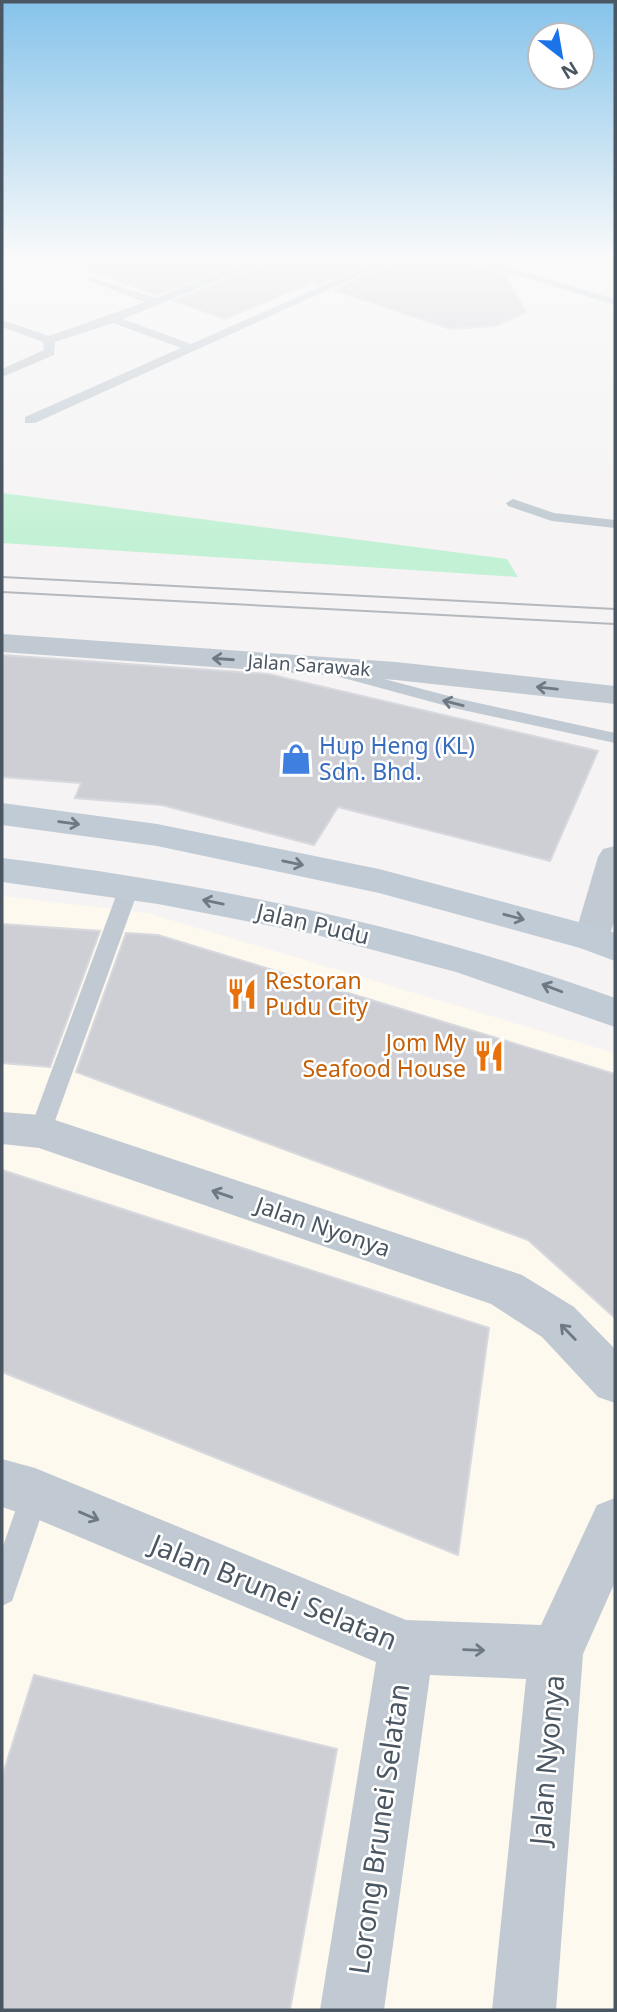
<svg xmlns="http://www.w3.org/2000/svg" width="617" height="2012" viewBox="0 0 617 2012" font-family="'Noto Sans',sans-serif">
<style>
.commercial{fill:#fdf9ef}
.green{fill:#c3f1d5}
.building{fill:#cdcfd5;stroke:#d7d9de;stroke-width:2}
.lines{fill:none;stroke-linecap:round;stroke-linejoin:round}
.lane{fill:#c1cad2;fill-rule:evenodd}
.street{fill:#c1cad2;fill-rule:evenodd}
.secondary{fill:#c1cbd6;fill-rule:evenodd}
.tram{stroke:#b5b8bd;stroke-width:2}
.oneway{stroke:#6e7983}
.oneway2{stroke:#6e7984}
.labels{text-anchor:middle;stroke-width:5;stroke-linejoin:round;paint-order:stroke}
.far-street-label{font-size:19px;fill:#4a5661;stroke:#fff}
.shop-label{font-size:23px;fill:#366cbe;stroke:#fff;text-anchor:start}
.street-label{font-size:23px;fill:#4a5661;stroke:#fff}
.food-label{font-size:23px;fill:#c56008;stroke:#fff;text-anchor:start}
.near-street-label{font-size:28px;fill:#4a5661;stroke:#fff}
</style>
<rect width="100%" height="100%" fill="#f5f3f3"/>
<path class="commercial" d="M 2,896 L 148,913 L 615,1053 L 615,2010 L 2,2010 Z"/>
<path class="green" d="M 2,493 L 507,559 L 518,577 L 2,543 Z"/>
<g class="building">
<path d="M 65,256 L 258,256 L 157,295 L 64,261 Z"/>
<path d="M 280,256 L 385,256 L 319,285 L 312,282 L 225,319 L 174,301 Z"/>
<path d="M 405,256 L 451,256 L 504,274 L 526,312 L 496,326 L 450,329 L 334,290 Z"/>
<path d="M 2,655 L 268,674 L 598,751 L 550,861 L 338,807 L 314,845 L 162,805 L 75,798 L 81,783 L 2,777 Z"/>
<path d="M 2,924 L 100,931 L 50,1067 L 2,1063 Z"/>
<path d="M 126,933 L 158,935 L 615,1074 L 615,1318 L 528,1240 L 76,1072 Z"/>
<path d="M 2,1170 L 489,1328 L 458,1555 L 2,1372 Z"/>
<path d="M 34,1675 L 337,1749 L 290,2010 L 2,2010 L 2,1777 Z"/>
</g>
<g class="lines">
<g class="lane">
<path d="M 264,256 L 277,256 L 123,319 L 191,344 L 390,256 L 403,256 L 35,423 L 25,423 L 25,417 L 181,348 L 113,323 L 55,342 L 54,355 L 2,377 L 2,369 L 44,350 L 43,342 L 2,327 L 2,320 L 49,336 L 145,302 L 87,280 L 87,276 L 155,298 Z"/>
<path d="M 454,256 L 469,256 L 615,299 L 615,305 Z"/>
<path d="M 513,499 L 554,513 L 615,520 L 615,528 L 552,521 L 508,506 L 506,503 Z"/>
<path d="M 331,665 L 460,699 L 615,733 L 615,743 L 458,709 L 325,673 L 323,670 Z"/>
<path d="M 130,879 L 140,885 L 51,1132 L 48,1138 L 40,1141 L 32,1138 L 29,1132 L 120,885 Z"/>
<path d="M 35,1480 L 45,1483 L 49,1493 L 12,1601 L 2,1606 L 2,1549 L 25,1483 Z"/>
</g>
<g class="street">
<path d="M 2,634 L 396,662 L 615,686 L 615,704 L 396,680 L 2,652 Z"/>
<path d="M 615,846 L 615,920 L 605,947 L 592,951 L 579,947 L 574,938 L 598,857 L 603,849 Z"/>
<path d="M 2,1112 L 40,1115 L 522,1275 L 574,1307 L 615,1349 L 615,1403 L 598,1397 L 542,1337 L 491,1304 L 39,1148 L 2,1144 Z"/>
<path d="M 2,1459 L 35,1468 L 406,1620 L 541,1625 L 597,1505 L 615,1498 L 615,1582 L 583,1654 L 556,2010 L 492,2010 L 526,1679 L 430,1675 L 384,2010 L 320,2010 L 376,1662 L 32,1517 L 2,1507 Z"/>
</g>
<g class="secondary">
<path d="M 2,803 L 157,824 L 379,869 L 605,929 L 615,933 L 615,961 L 580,948 L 379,893 L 157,846 L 2,825 Z"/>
<path d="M 2,858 C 212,884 416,926 615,998 L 615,1027 L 456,972 L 313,934 L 158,904 L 2,882 Z"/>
</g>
<g class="tram">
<path d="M 2,577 L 615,609"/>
<path d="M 2,592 L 615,624"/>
</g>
</g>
<defs><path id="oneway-shaft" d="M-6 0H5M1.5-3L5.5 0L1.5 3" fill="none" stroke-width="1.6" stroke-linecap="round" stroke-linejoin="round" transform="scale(1.75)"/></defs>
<g class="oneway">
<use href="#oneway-shaft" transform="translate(223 659) rotate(-176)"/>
<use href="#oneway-shaft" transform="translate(547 688) rotate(-174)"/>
<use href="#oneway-shaft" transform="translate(453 703) rotate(-166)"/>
<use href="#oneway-shaft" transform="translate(222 1194) rotate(-161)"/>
<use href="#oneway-shaft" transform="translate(568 1332) rotate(-134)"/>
<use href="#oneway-shaft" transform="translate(89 1516) rotate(23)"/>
<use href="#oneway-shaft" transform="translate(474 1650) rotate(2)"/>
</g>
<g class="oneway2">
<use href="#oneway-shaft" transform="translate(69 823) rotate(8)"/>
<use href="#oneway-shaft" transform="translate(293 863) rotate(12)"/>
<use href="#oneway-shaft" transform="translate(213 902) rotate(-168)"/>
<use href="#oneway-shaft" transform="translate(514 917) rotate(15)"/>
<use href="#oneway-shaft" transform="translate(552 988) rotate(-159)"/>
</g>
<linearGradient id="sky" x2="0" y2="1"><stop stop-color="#85c3ea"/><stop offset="0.48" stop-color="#fafafa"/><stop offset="1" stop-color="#fafafa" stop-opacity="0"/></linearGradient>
<rect width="617" height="537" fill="url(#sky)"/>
<defs>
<symbol id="shop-bare" viewBox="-9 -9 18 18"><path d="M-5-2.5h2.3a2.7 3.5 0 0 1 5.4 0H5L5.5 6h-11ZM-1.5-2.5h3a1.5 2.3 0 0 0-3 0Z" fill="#3f7fe0" stroke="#fff" stroke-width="2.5" paint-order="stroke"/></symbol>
<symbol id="restaurant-bare" viewBox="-9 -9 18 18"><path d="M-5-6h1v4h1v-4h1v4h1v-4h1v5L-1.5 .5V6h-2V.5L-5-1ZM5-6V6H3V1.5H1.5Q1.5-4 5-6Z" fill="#e8710a" stroke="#fff" stroke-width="2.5" paint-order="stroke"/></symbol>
</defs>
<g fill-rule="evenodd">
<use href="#shop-bare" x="274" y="737" width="44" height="44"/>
<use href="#restaurant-bare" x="220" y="972" width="44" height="44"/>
<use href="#restaurant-bare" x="467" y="1034" width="44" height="44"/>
</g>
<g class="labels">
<g class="far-street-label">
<text transform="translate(309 665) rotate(4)" y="7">Jalan Sarawak</text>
</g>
<g class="shop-label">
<text x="319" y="754">Hup Heng (KL)<tspan x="319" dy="26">Sdn. Bhd.</tspan></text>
</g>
<g class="street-label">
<text transform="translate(313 924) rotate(13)" y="8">Jalan Pudu</text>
<text transform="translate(323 1227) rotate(19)" y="8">Jalan Nyonya</text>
</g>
<g class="food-label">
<text x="265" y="989">Restoran<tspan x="265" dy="26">Pudu City</tspan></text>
<text x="466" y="1051" text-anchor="end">Jom My<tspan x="466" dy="26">Seafood House</tspan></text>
</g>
<g class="near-street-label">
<text transform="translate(274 1592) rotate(22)" y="10">Jalan Brunei Selatan</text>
<text transform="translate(547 1760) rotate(-85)" y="10">Jalan Nyonya</text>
<text transform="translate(379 1829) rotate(-82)" y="10">Lorong Brunei Selatan</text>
</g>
</g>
<rect width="617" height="2012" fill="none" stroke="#4a5661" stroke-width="7"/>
<g transform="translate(561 56) rotate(149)"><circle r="33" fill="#ffffff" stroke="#b7bbc0" stroke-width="2"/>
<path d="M0-5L12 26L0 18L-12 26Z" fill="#1a73e8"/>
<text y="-10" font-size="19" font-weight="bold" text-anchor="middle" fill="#4a5661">N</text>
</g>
</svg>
